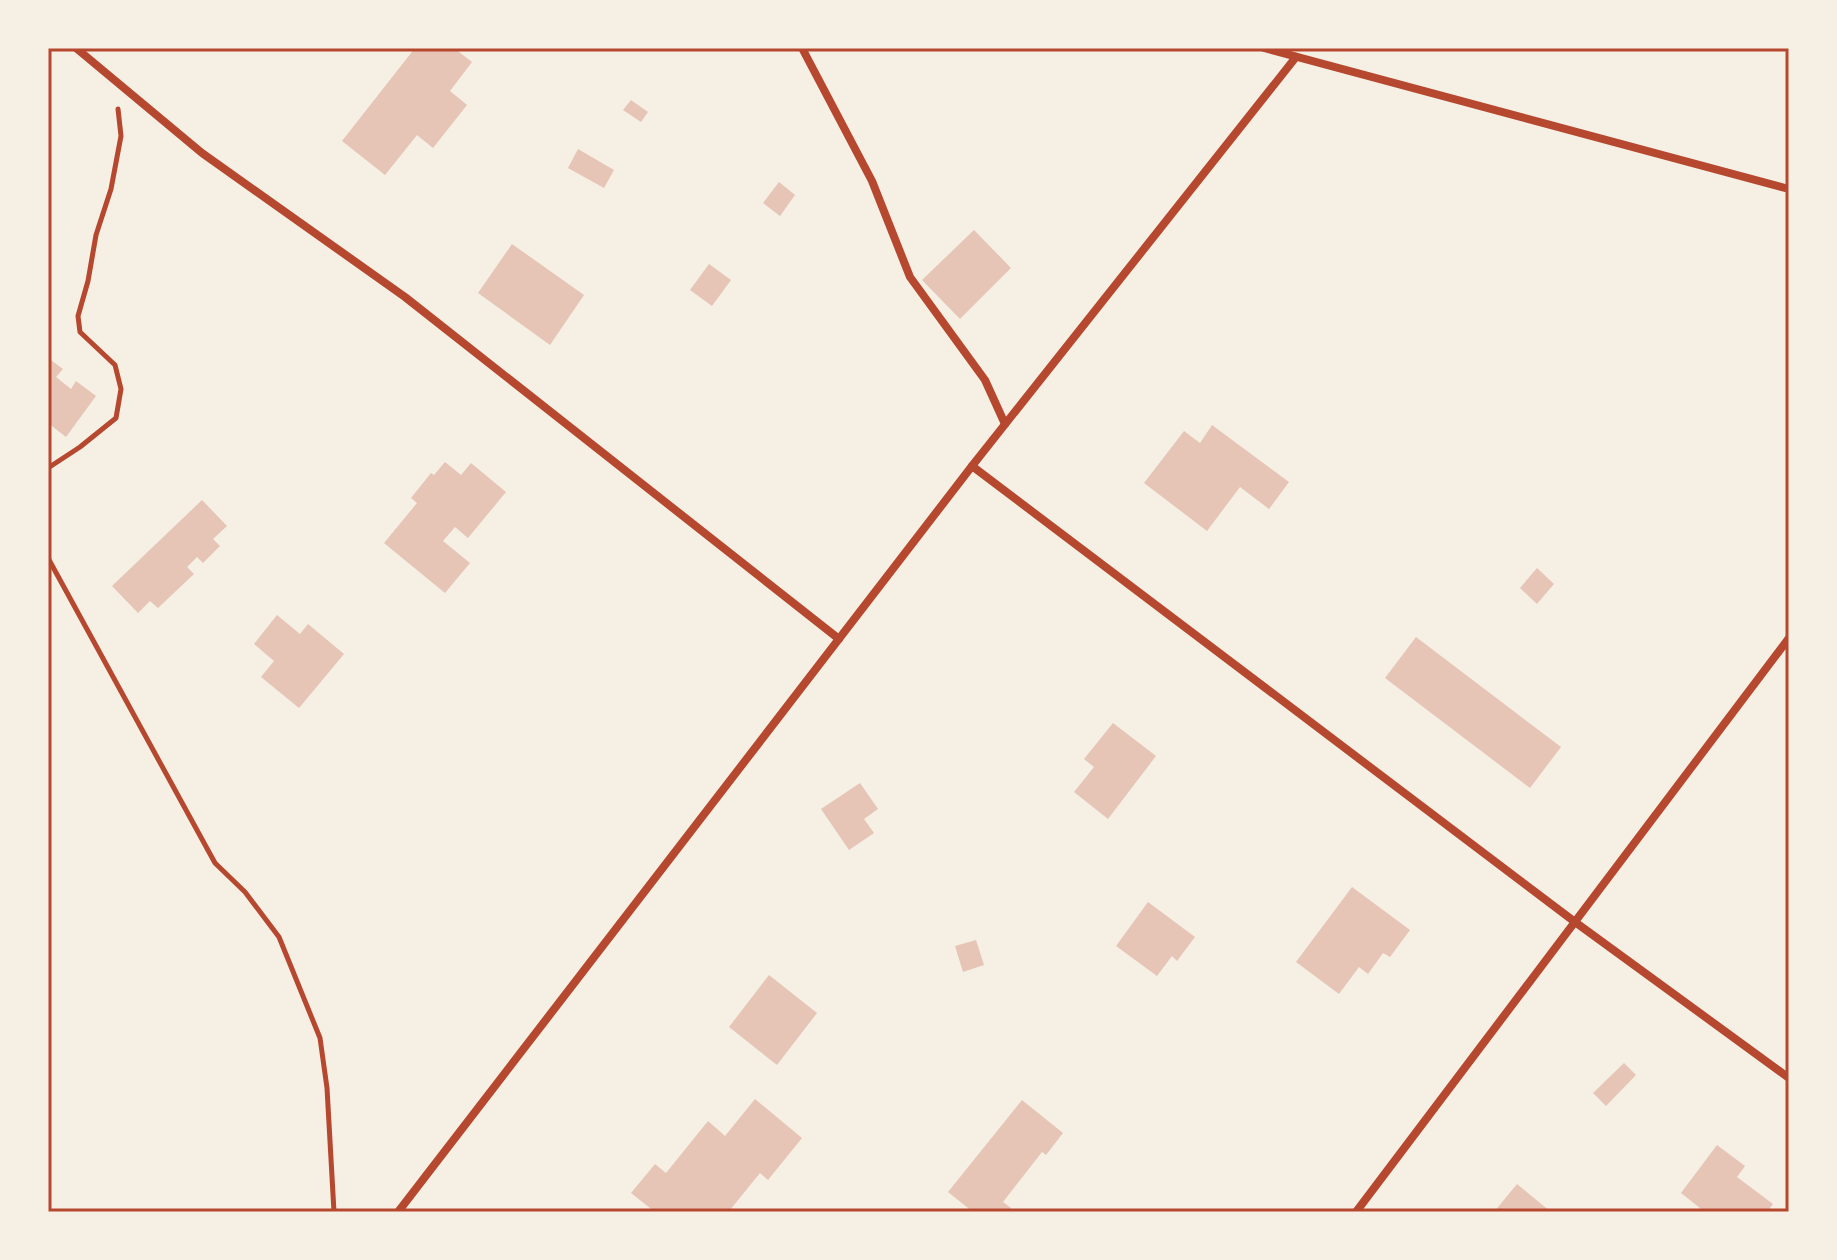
<svg xmlns="http://www.w3.org/2000/svg" width="1837" height="1260" viewBox="0 0 1837 1260" font-family="'PT Sans Narrow',sans-serif">
<style>
.building{fill:#e6c5b7}
.lines{fill:none;stroke-linecap:round;stroke-linejoin:round}
.path{stroke:#b5482f;stroke-width:5}
.minor{stroke:#b5482f;stroke-width:8}
.neatline{fill:none;stroke:#b5482f;stroke-width:3}
</style>
<rect width="100%" height="100%" fill="#f6efe4"/>
<g class="building">
<path d="M 415,48 L 454,48 L 472,62 L 450,91 L 467,105 L 433,148 L 417,135 L 385,175 L 342,141 Z"/>
<path d="M 631,100 L 648,112 L 641,122 L 623,110 Z"/>
<path d="M 578,149 L 614,170 L 604,188 L 568,168 Z"/>
<path d="M 779,182 L 795,195 L 780,216 L 763,203 Z"/>
<path d="M 974,230 L 1011,268 L 960,319 L 922,280 Z"/>
<path d="M 512,244 L 584,295 L 550,345 L 478,293 Z"/>
<path d="M 709,264 L 731,280 L 712,306 L 690,290 Z"/>
<path d="M 48,358 L 63,369 L 56,377 L 71,389 L 76,381 L 96,396 L 66,437 L 48,423 Z"/>
<path d="M 1212,425 L 1289,482 L 1269,509 L 1240,487 L 1207,531 L 1144,483 L 1184,431 L 1200,443 Z"/>
<path d="M 445,462 L 461,475 L 471,463 L 506,492 L 468,538 L 455,527 L 443,541 L 470,563 L 445,593 L 384,543 L 417,503 L 411,498 L 431,473 L 434,475 Z"/>
<path d="M 202,500 L 227,526 L 213,539 L 220,546 L 203,563 L 197,557 L 187,567 L 194,574 L 158,608 L 150,601 L 138,613 L 112,586 Z"/>
<path d="M 1537,568 L 1554,584 L 1537,604 L 1520,588 Z"/>
<path d="M 277,615 L 300,634 L 308,624 L 344,654 L 299,708 L 261,677 L 274,661 L 254,644 Z"/>
<path d="M 1416,637 L 1561,747 L 1530,788 L 1385,678 Z"/>
<path d="M 1113,723 L 1156,756 L 1108,819 L 1074,792 L 1094,767 L 1084,759 Z"/>
<path d="M 860,783 L 878,809 L 864,819 L 874,833 L 849,850 L 821,809 Z"/>
<path d="M 1352,887 L 1410,930 L 1390,957 L 1383,953 L 1368,974 L 1359,967 L 1339,994 L 1296,962 Z"/>
<path d="M 1148,902 L 1195,937 L 1177,961 L 1172,956 L 1157,976 L 1116,946 Z"/>
<path d="M 976,940 L 984,965 L 963,972 L 955,946 Z"/>
<path d="M 769,975 L 817,1013 L 777,1065 L 729,1027 Z"/>
<path d="M 1624,1063 L 1636,1075 L 1606,1106 L 1593,1093 Z"/>
<path d="M 755,1099 L 802,1138 L 768,1180 L 760,1173 L 730,1210 L 732,1212 L 655,1212 L 631,1193 L 655,1164 L 666,1173 L 708,1121 L 725,1136 Z"/>
<path d="M 1022,1100 L 1063,1133 L 1046,1155 L 1042,1152 L 1003,1202 L 1011,1208 L 1008,1212 L 973,1212 L 948,1192 Z"/>
<path d="M 1717,1145 L 1745,1166 L 1737,1177 L 1773,1204 L 1767,1212 L 1705,1212 L 1681,1193 Z"/>
<path d="M 1517,1184 L 1551,1212 L 1494,1212 Z"/>
</g>
<g class="lines">
<g class="path">
<path d="M 48,468 L 80,447 L 116,418 L 121,389 L 115,365 L 80,332 L 78,316 L 88,281 L 96,235 L 111,189 L 121,136 L 118,109"/>
<path d="M 48,558 L 215,863 L 245,892 L 279,937 L 320,1038 L 327,1088 L 334,1212"/>
</g>
<g class="minor">
<path d="M 76,48 L 202,153 L 405,297 L 839,639"/>
<path d="M 802,48 L 872,181 L 910,277 L 985,380 L 1005,424"/>
<path d="M 1264,48 L 1789,189"/>
<path d="M 972,466 L 1575,922 L 1789,1078"/>
<path d="M 398,1212 L 972,466 L 1296,57"/>
<path d="M 1356,1212 L 1789,638"/>
</g>
</g>
<rect width="1837" height="1260" fill="none" stroke="#f6efe4" stroke-width="100"/>
<rect x="50" y="50" width="1737" height="1160" class="neatline"/>
</svg>
